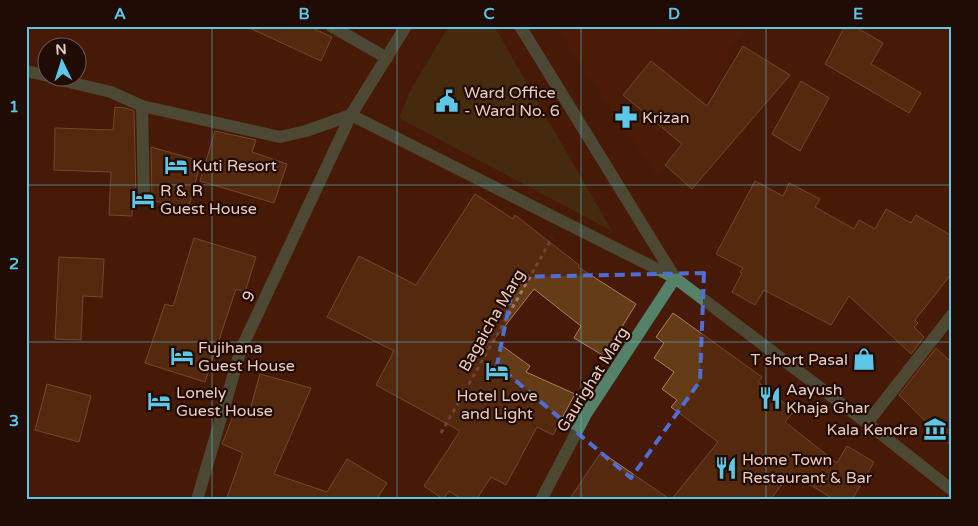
<svg xmlns="http://www.w3.org/2000/svg" width="978" height="526" viewBox="0 0 978 526" font-family="'Varela Round',sans-serif">
<style>
.built{fill:#531e09}
.green{fill:#443e18}
.building{fill:#643c17;stroke:#ac7f5b}
.lines{fill:none;stroke-linecap:round;stroke-linejoin:round}
.path{stroke:#9f7a6c;stroke-width:3;stroke-dasharray:4 4;stroke-linecap:butt}
.minor{stroke:#538269;stroke-width:12}
.marked{fill:none;stroke:#506dd2;stroke-width:4;stroke-dasharray:10 6;stroke-linejoin:round}
.grid{fill:none;stroke:#5cc7e7;stroke-width:1;stroke-opacity:0.55}
.labels{text-anchor:middle;stroke-width:4.5;stroke-linejoin:round;paint-order:stroke}
.poi-label{font-size:16px;fill:#e9cbc0;stroke:#200b05;text-anchor:start}
.street-label{font-size:16px;fill:#e9cbc0;stroke:#200b05}
.neatline{fill:none;stroke:#5cc7e7;stroke-width:2}
.grid-label{font-size:16px;text-anchor:middle;font-weight:bold;fill:#5cc7e7}
</style>
<rect width="100%" height="100%" fill="#471908"/>
<path class="built" d="M 556,26 L 746,26 L 726,55 L 729,65 L 657,176 Z"/>
<path class="green" d="M 449,26 L 494,26 L 612,231 L 399,118 L 411,89 Z"/>
<g class="building">
<path d="M 245,26 L 308,26 L 332,37 L 321,61 Z"/>
<path d="M 845,26 L 854,26 L 883,43 L 871,64 L 921,93 L 909,113 L 825,64 Z"/>
<path d="M 743,46 L 790,75 L 692,189 L 665,165 L 682,144 L 623,95 L 651,61 L 707,106 Z"/>
<path d="M 801,81 L 829,98 L 800,151 L 772,134 Z"/>
<path d="M 115,107 L 126,108 L 134,111 L 136,196 L 133,196 L 132,216 L 109,215 L 111,172 L 54,170 L 55,128 L 113,130 Z"/>
<path d="M 215,131 L 256,140 L 252,152 L 287,164 L 274,203 L 200,181 Z"/>
<path d="M 151,147 L 201,161 L 188,210 L 152,200 Z"/>
<path d="M 755,181 L 783,196 L 789,183 L 820,199 L 815,207 L 854,229 L 859,220 L 875,229 L 886,209 L 911,223 L 916,215 L 952,236 L 952,273 L 915,320 L 918,323 L 914,327 L 924,337 L 911,354 L 849,296 L 831,325 L 764,290 L 755,305 L 732,292 L 742,273 L 740,272 L 743,268 L 716,254 Z"/>
<path d="M 475,194 L 513,219 L 515,215 L 579,265 L 578,267 L 636,304 L 604,356 L 574,338 L 581,326 L 534,289 L 494,340 L 530,366 L 526,372 L 575,394 L 553,435 L 537,427 L 506,485 L 491,477 L 476,500 L 463,500 L 449,491 L 443,499 L 424,486 L 460,431 L 376,385 L 394,351 L 327,317 L 359,256 L 416,285 Z"/>
<path d="M 194,238 L 256,257 L 245,292 L 236,289 L 205,382 L 145,363 L 165,304 L 173,306 Z"/>
<path d="M 59,257 L 104,259 L 102,297 L 83,296 L 81,340 L 55,339 Z"/>
<path d="M 673,313 L 762,377 L 758,382 L 794,411 L 785,422 L 837,463 L 847,446 L 874,462 L 852,500 L 835,500 L 791,473 L 770,500 L 671,500 L 718,442 L 671,407 L 677,400 L 662,389 L 674,372 L 654,358 L 664,343 L 656,337 Z"/>
<path d="M 936,348 L 952,363 L 952,447 L 899,395 Z"/>
<path d="M 260,374 L 311,388 L 274,474 L 327,492 L 347,459 L 387,483 L 376,500 L 226,500 L 243,453 L 222,444 L 235,411 L 248,417 Z"/>
<path d="M 47,384 L 91,396 L 79,442 L 35,430 Z"/>
<path d="M 601,452 L 671,500 L 569,500 Z"/>
</g>
<g class="lines">
<path class="path" d="M 441,433 L 552,238"/>
<g class="minor">
<path d="M 331,26 L 387,58"/>
<path d="M 520,26 L 675,278 L 586,414 L 541,500"/>
<path d="M 26,71 L 48,76"/>
<path d="M 52,78 L 111,92 L 142,106 L 280,137 L 306,131 L 351,115 L 675,278 L 867,423 L 952,490"/>
<path d="M 142,106 L 144,199"/>
<path d="M 867,423 L 952,315"/>
<path d="M 197,500 L 241,349 L 351,115 L 406,26"/>
</g>
</g>
<path d="M0 0H978V526H0ZM 704,273 L 700,381 L 631,478 L 497,365 L 515,277 Z" fill="#471908" fill-opacity=".55" fill-rule="evenodd"/>
<path class="marked" d="M 704,273 L 700,381 L 631,478 L 497,365 L 515,277 Z"/>
<path class="grid" d="M 212,26 L 212,500M 397,26 L 397,500M 581,26 L 581,500M 766,26 L 766,500M 26,185 L 952,185M 26,342 L 952,342"/>
<defs>
<symbol id="civic-bare" viewBox="-9 -9 18 18"><path d="M-.6-6.5H3V-4.5H.6V-3L4-1V1h2V6H-6V1h2V-1L-.6-3ZM-1.2 2.5V6h2.4V2.5Z" fill="#5cc7e7" stroke="#200b05" stroke-width="2.5" paint-order="stroke"/></symbol>
<symbol id="pharmacy-bare" viewBox="-9 -9 18 18"><path d="M-2-6h4v4h4v4h-4v4h-4v-4h-4v-4h4Z" fill="#5cc7e7" stroke="#200b05" stroke-width="2.5" paint-order="stroke"/></symbol>
<symbol id="hotel-bare" viewBox="-9 -9 18 18"><path d="M-6-4.5h1.5V1H6V5H4.5V3h-9V5H-6ZM-4 0a1.8 1.8 0 1 1 3.6 0ZM.5 0V-2.5h3Q6-2.5 6 0Z" fill="#5cc7e7" stroke="#200b05" stroke-width="2.5" paint-order="stroke"/></symbol>
<symbol id="shop-bare" viewBox="-9 -9 18 18"><path d="M-5-2.5h2.3a2.7 3.5 0 0 1 5.4 0H5L5.5 6h-11ZM-1.5-2.5h3a1.5 2.3 0 0 0-3 0Z" fill="#5cc7e7" stroke="#200b05" stroke-width="2.5" paint-order="stroke"/></symbol>
<symbol id="restaurant-bare" viewBox="-9 -9 18 18"><path d="M-5-6h1v4h1v-4h1v4h1v-4h1v5L-1.5 .5V6h-2V.5L-5-1ZM5-6V6H3V1.5H1.5Q1.5-4 5-6Z" fill="#5cc7e7" stroke="#200b05" stroke-width="2.5" paint-order="stroke"/></symbol>
<symbol id="museum-bare" viewBox="-9 -9 18 18"><path d="M0-6L6-3V-2H-6V-3ZM-5-1h2V3h-2ZM-1-1h2V3h-2ZM3-1h2V3H3ZM-6 4H6V6H-6Z" fill="#5cc7e7" stroke="#200b05" stroke-width="2.5" paint-order="stroke"/></symbol>
</defs>
<g fill-rule="evenodd">
<use href="#civic-bare" x="431" y="85" width="32" height="32"/>
<use href="#pharmacy-bare" x="610" y="101" width="32" height="32"/>
<use href="#hotel-bare" x="160" y="149" width="32" height="32"/>
<use href="#hotel-bare" x="127" y="183" width="32" height="32"/>
<use href="#hotel-bare" x="166" y="340" width="32" height="32"/>
<use href="#shop-bare" x="848" y="343" width="32" height="32"/>
<use href="#hotel-bare" x="481" y="355" width="32" height="32"/>
<use href="#restaurant-bare" x="754" y="382" width="32" height="32"/>
<use href="#hotel-bare" x="143" y="385" width="32" height="32"/>
<use href="#museum-bare" x="919" y="413" width="32" height="32"/>
<use href="#restaurant-bare" x="710" y="452" width="32" height="32"/>
</g>
<g class="labels">
<g class="poi-label">
<text x="464" y="98">Ward Office<tspan x="464" dy="18">- Ward No. 6</tspan></text>
<text x="642" y="123">Krizan</text>
<text x="192" y="171">Kuti Resort</text>
<text x="160" y="196">R &amp; R<tspan x="160" dy="18">Guest House</tspan></text>
<text x="198" y="353">Fujihana<tspan x="198" dy="18">Guest House</tspan></text>
<text x="848" y="365" text-anchor="end">T short Pasal</text>
<text x="786" y="395">Aayush<tspan x="786" dy="18">Khaja Ghar</tspan></text>
<text x="176" y="398">Lonely<tspan x="176" dy="18">Guest House</tspan></text>
<text x="497" y="401" text-anchor="middle">Hotel Love<tspan x="497" dy="18">and Light</tspan></text>
<text x="918" y="435" text-anchor="end">Kala Kendra</text>
<text x="742" y="465">Home Town<tspan x="742" dy="18">Restaurant &amp; Bar</tspan></text>
</g>
<g class="street-label">
<text transform="translate(248 296) rotate(-65)" y="6">9</text>
<text transform="translate(491 320) rotate(-60)" y="6">Bagaicha Marg</text>
<text transform="translate(592 379) rotate(-58)" y="6">Gaurighat Marg</text>
</g>
</g>
<rect width="978" height="526" fill="none" stroke="#200b05" stroke-width="55"/>
<g transform="translate(62 62) rotate(356)"><circle r="24" fill="#200b05" stroke="#705850"/>
<path d="M0-4L9 19L0 12L-9 19Z" fill="#5cc7e7"/>
<text y="-8" font-size="14" font-weight="bold" text-anchor="middle" fill="#e9cbc0">N</text>
</g>
<rect x="28" y="28" width="922" height="470" class="neatline"/>
<g class="grid-label">
<text x="120" y="19">A</text>
<text x="304" y="19">B</text>
<text x="489" y="19">C</text>
<text x="674" y="19">D</text>
<text x="858" y="19">E</text>
<text x="14" y="112">1</text>
<text x="14" y="269">2</text>
<text x="14" y="426">3</text>
</g>
</svg>
